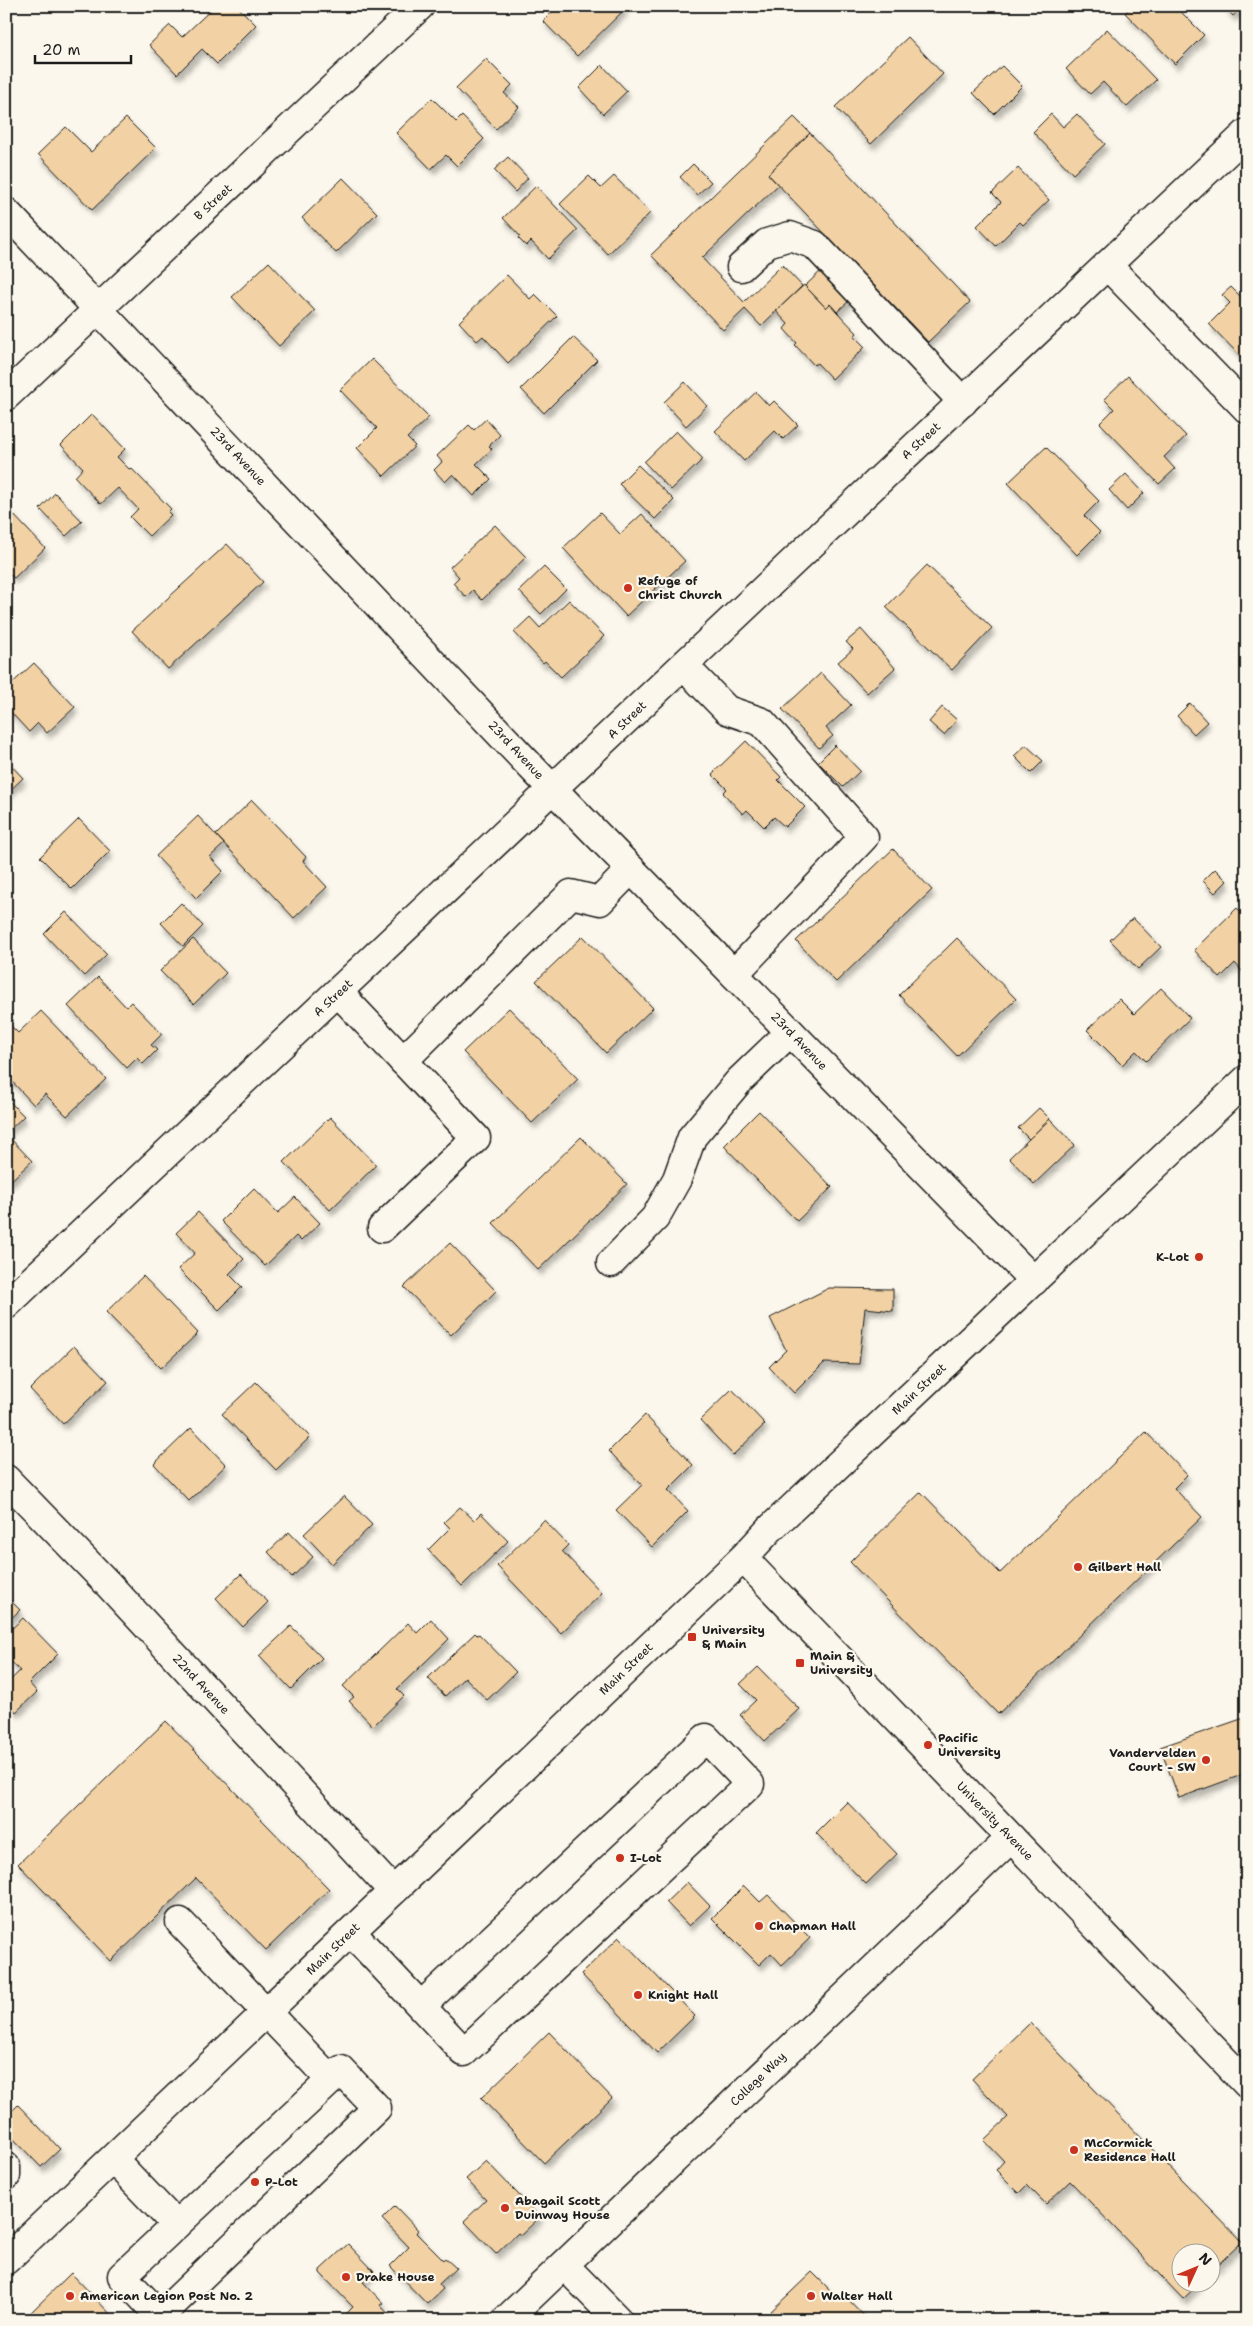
<svg xmlns="http://www.w3.org/2000/svg" width="1253" height="2326" viewBox="0 0 1253 2326" font-family="'Shantell Sans',sans-serif">
<style>
.building{fill:#f2d2a4;stroke:#1c1c1c;filter:url(#shadow)}
.lines{fill:none;stroke-linecap:round;stroke-linejoin:round}
.minor-casing{stroke:#1c1c1c;stroke-width:31}
.minor{stroke:#fbf7ec;stroke-width:28}
.poi-dot{fill:#c8321e;stroke:#fbf7ec;stroke-width:2}
.labels{text-anchor:middle;stroke-width:4.5;stroke-linejoin:round;paint-order:stroke}
.street-label{font-size:12px;fill:#1c1c1c;stroke:#fbf7ec}
.poi-label{font-size:12px;font-weight:bold;fill:#1c1c1c;stroke:#fbf7ec;text-anchor:start}
</style>
<defs>
<filter id="shadow"><feDropShadow dx="3" dy="5.5" stdDeviation="2.5" flood-color="#0004"/></filter>
</defs>
<rect width="100%" height="100%" fill="#fbf7ec"/>
<filter id="ink" filterUnits="userSpaceOnUse"><feTurbulence type="fractalNoise" baseFrequency=".02" numOctaves="2"/><feDisplacementMap in="SourceGraphic" scale="10" xChannelSelector="R" yChannelSelector="G"/><feConvolveMatrix kernelMatrix="1 2 1 2 8 2 1 2 1" color-interpolation-filters="sRGB"/></filter>
<g filter="url(#ink)">
<g class="building">
<path d="M 215,6 L 237,6 L 256,25 L 217,64 L 202,49 L 177,74 L 149,45 L 170,25 L 182,37 Z"/>
<path d="M 558,6 L 622,6 L 625,9 L 577,56 L 543,21 Z"/>
<path d="M 1132,6 L 1175,6 L 1204,35 L 1175,64 L 1125,13 Z"/>
<path d="M 1224,6 L 1243,6 L 1233,16 Z"/>
<path d="M 1107,29 L 1156,80 L 1127,107 L 1103,82 L 1090,94 L 1066,69 Z"/>
<path d="M 908,37 L 943,74 L 871,144 L 835,107 Z"/>
<path d="M 486,59 L 512,85 L 504,93 L 519,107 L 496,129 L 456,88 Z"/>
<path d="M 602,65 L 627,91 L 603,114 L 579,88 Z"/>
<path d="M 1002,66 L 1022,86 L 994,114 L 973,93 Z"/>
<path d="M 432,98 L 456,122 L 462,116 L 484,139 L 457,166 L 446,155 L 431,169 L 396,133 Z"/>
<path d="M 1051,114 L 1063,127 L 1077,114 L 1105,144 L 1073,174 L 1033,132 Z"/>
<path d="M 794,117 L 810,133 L 768,174 L 778,185 L 702,258 L 744,302 L 782,265 L 802,286 L 761,326 L 745,309 L 723,330 L 651,255 Z"/>
<path d="M 126,118 L 156,148 L 92,210 L 38,154 L 66,127 L 91,152 Z"/>
<path d="M 810,133 L 970,302 L 928,342 L 768,174 Z"/>
<path d="M 508,157 L 528,178 L 515,192 L 494,170 Z"/>
<path d="M 693,164 L 711,182 L 697,195 L 680,177 Z"/>
<path d="M 1018,168 L 1049,200 L 1023,225 L 1020,222 L 996,246 L 977,226 L 1001,202 L 992,193 Z"/>
<path d="M 589,176 L 601,188 L 614,176 L 650,213 L 608,254 L 560,204 Z"/>
<path d="M 343,178 L 377,213 L 336,253 L 302,218 Z"/>
<path d="M 536,186 L 578,230 L 548,259 L 531,241 L 526,246 L 518,238 L 520,236 L 503,218 Z"/>
<path d="M 269,262 L 315,311 L 279,346 L 232,297 Z"/>
<path d="M 823,269 L 851,299 L 837,312 L 830,304 L 826,308 L 805,286 Z"/>
<path d="M 507,275 L 530,299 L 535,294 L 557,316 L 508,363 L 483,336 L 477,341 L 459,322 Z"/>
<path d="M 804,285 L 826,308 L 830,304 L 837,312 L 857,333 L 854,336 L 865,347 L 832,379 L 817,363 L 814,365 L 795,345 L 797,343 L 784,329 L 788,324 L 776,311 Z"/>
<path d="M 1231,287 L 1247,303 L 1247,363 L 1209,324 L 1230,303 L 1222,295 Z"/>
<path d="M 573,337 L 597,360 L 544,413 L 521,389 Z"/>
<path d="M 372,359 L 429,417 L 407,438 L 415,446 L 384,476 L 357,448 L 377,428 L 340,390 Z"/>
<path d="M 1128,376 L 1186,436 L 1164,457 L 1175,469 L 1159,484 L 1100,423 L 1114,409 L 1104,399 Z"/>
<path d="M 685,382 L 707,406 L 686,426 L 664,402 Z"/>
<path d="M 756,392 L 769,406 L 774,401 L 798,425 L 783,439 L 775,431 L 744,461 L 715,431 Z"/>
<path d="M 92,414 L 125,449 L 117,457 L 129,469 L 131,468 L 171,509 L 168,512 L 171,515 L 149,536 L 130,517 L 138,509 L 118,488 L 101,504 L 75,477 L 83,468 L 61,445 Z"/>
<path d="M 486,419 L 500,435 L 489,446 L 492,449 L 476,464 L 491,479 L 474,496 L 453,474 L 445,482 L 434,470 L 442,462 L 437,456 L 469,425 L 474,430 Z"/>
<path d="M 676,431 L 703,459 L 671,490 L 644,462 Z"/>
<path d="M 1046,447 L 1099,501 L 1084,516 L 1100,532 L 1077,555 L 1008,483 Z"/>
<path d="M 638,465 L 674,500 L 655,519 L 619,484 Z"/>
<path d="M 1126,474 L 1144,493 L 1127,510 L 1109,490 Z"/>
<path d="M 55,493 L 82,521 L 66,536 L 40,509 Z"/>
<path d="M 9,510 L 45,548 L 14,578 L 6,571 L 6,512 Z"/>
<path d="M 600,513 L 620,534 L 642,514 L 685,561 L 626,616 L 563,548 Z"/>
<path d="M 495,525 L 526,557 L 482,600 L 473,590 L 466,597 L 453,583 L 459,577 L 450,567 Z"/>
<path d="M 227,544 L 263,582 L 168,669 L 132,631 Z"/>
<path d="M 927,565 L 992,628 L 952,670 L 886,607 Z"/>
<path d="M 544,567 L 566,589 L 541,614 L 519,591 Z"/>
<path d="M 569,600 L 604,636 L 561,677 L 545,661 L 543,663 L 514,632 L 530,617 L 540,628 Z"/>
<path d="M 861,629 L 895,668 L 867,693 L 838,662 L 853,649 L 846,642 Z"/>
<path d="M 34,663 L 75,707 L 47,733 L 38,723 L 29,732 L 6,707 L 6,689 Z"/>
<path d="M 821,673 L 851,705 L 826,728 L 833,736 L 819,748 L 782,709 Z"/>
<path d="M 1190,703 L 1207,722 L 1194,734 L 1177,716 Z"/>
<path d="M 942,707 L 957,720 L 944,735 L 929,722 Z"/>
<path d="M 746,741 L 781,777 L 778,780 L 805,807 L 785,827 L 774,817 L 764,827 L 747,810 L 743,814 L 723,793 L 727,789 L 712,774 Z"/>
<path d="M 835,745 L 860,771 L 843,787 L 818,762 Z"/>
<path d="M 1026,745 L 1043,761 L 1031,773 L 1014,756 Z"/>
<path d="M 6,760 L 23,778 L 6,794 Z"/>
<path d="M 252,800 L 306,857 L 303,861 L 327,887 L 294,918 L 216,835 Z"/>
<path d="M 198,816 L 224,844 L 210,857 L 223,871 L 196,898 L 156,856 Z"/>
<path d="M 79,819 L 110,851 L 72,889 L 40,857 Z"/>
<path d="M 893,849 L 932,890 L 836,982 L 796,941 Z"/>
<path d="M 1215,869 L 1227,881 L 1215,893 L 1203,881 Z"/>
<path d="M 181,903 L 203,926 L 183,946 L 161,923 Z"/>
<path d="M 1237,908 L 1247,919 L 1247,969 L 1243,972 L 1235,963 L 1220,978 L 1194,950 Z"/>
<path d="M 66,912 L 107,954 L 84,976 L 44,934 Z"/>
<path d="M 1133,918 L 1161,947 L 1138,969 L 1110,940 Z"/>
<path d="M 583,936 L 653,1008 L 606,1053 L 536,981 Z"/>
<path d="M 957,938 L 1016,999 L 957,1056 L 899,995 Z"/>
<path d="M 193,939 L 226,973 L 194,1004 L 160,971 Z"/>
<path d="M 98,977 L 126,1007 L 131,1002 L 162,1034 L 151,1045 L 157,1050 L 143,1064 L 137,1058 L 127,1068 L 68,1006 Z"/>
<path d="M 1161,988 L 1190,1018 L 1146,1061 L 1136,1051 L 1122,1065 L 1087,1030 L 1119,999 L 1134,1014 Z"/>
<path d="M 509,1008 L 578,1079 L 532,1123 L 463,1052 Z"/>
<path d="M 41,1011 L 106,1079 L 67,1116 L 45,1094 L 34,1105 L 6,1075 L 6,1021 L 18,1033 Z"/>
<path d="M 6,1098 L 24,1116 L 6,1133 Z"/>
<path d="M 1039,1108 L 1050,1119 L 1029,1139 L 1018,1128 Z"/>
<path d="M 759,1111 L 832,1187 L 797,1221 L 724,1146 Z"/>
<path d="M 330,1117 L 376,1165 L 330,1210 L 284,1162 Z"/>
<path d="M 1050,1119 L 1075,1145 L 1034,1184 L 1009,1158 Z"/>
<path d="M 6,1134 L 32,1161 L 6,1185 Z"/>
<path d="M 581,1137 L 627,1184 L 538,1270 L 493,1223 Z"/>
<path d="M 254,1188 L 278,1213 L 295,1197 L 320,1223 L 301,1241 L 296,1236 L 265,1266 L 221,1221 Z"/>
<path d="M 198,1212 L 244,1259 L 229,1274 L 242,1287 L 219,1310 L 178,1269 L 195,1253 L 176,1233 Z"/>
<path d="M 450,1243 L 496,1291 L 451,1335 L 404,1287 Z"/>
<path d="M 143,1276 L 198,1333 L 161,1368 L 106,1312 Z"/>
<path d="M 829,1288 L 893,1289 L 893,1311 L 865,1308 L 859,1364 L 824,1363 L 794,1393 L 769,1367 L 786,1350 L 770,1318 Z"/>
<path d="M 74,1346 L 108,1381 L 63,1424 L 30,1389 Z"/>
<path d="M 256,1382 L 310,1437 L 276,1470 L 222,1414 Z"/>
<path d="M 732,1389 L 765,1424 L 733,1455 L 700,1420 Z"/>
<path d="M 645,1415 L 693,1465 L 668,1490 L 688,1511 L 652,1547 L 616,1510 L 642,1485 L 609,1451 Z"/>
<path d="M 191,1428 L 226,1465 L 189,1501 L 154,1464 Z"/>
<path d="M 1146,1432 L 1187,1475 L 1174,1488 L 1202,1517 L 998,1714 L 850,1562 L 921,1492 L 1000,1573 Z"/>
<path d="M 344,1496 L 372,1525 L 332,1564 L 304,1534 Z"/>
<path d="M 460,1507 L 474,1520 L 481,1513 L 508,1541 L 462,1586 L 428,1550 L 450,1528 L 444,1522 Z"/>
<path d="M 544,1520 L 568,1545 L 562,1551 L 602,1593 L 561,1633 L 497,1566 Z"/>
<path d="M 289,1532 L 313,1557 L 292,1577 L 268,1552 Z"/>
<path d="M 241,1574 L 268,1602 L 243,1627 L 216,1598 Z"/>
<path d="M 6,1596 L 20,1610 L 6,1623 Z"/>
<path d="M 23,1618 L 58,1654 L 29,1683 L 37,1692 L 16,1712 L 6,1701 L 6,1684 L 20,1671 L 6,1656 L 6,1634 Z"/>
<path d="M 431,1619 L 449,1639 L 397,1689 L 404,1696 L 373,1726 L 349,1701 L 354,1697 L 343,1686 L 408,1623 L 417,1633 Z"/>
<path d="M 291,1626 L 322,1658 L 291,1689 L 259,1656 Z"/>
<path d="M 475,1633 L 477,1635 L 479,1634 L 516,1672 L 487,1700 L 465,1677 L 445,1696 L 428,1678 Z"/>
<path d="M 758,1667 L 799,1709 L 765,1741 L 740,1715 L 756,1700 L 740,1684 Z"/>
<path d="M 1247,1717 L 1247,1773 L 1179,1798 L 1160,1747 Z"/>
<path d="M 166,1721 L 329,1889 L 266,1950 L 196,1878 L 111,1961 L 18,1864 Z"/>
<path d="M 847,1802 L 897,1854 L 866,1884 L 816,1833 Z"/>
<path d="M 687,1882 L 710,1906 L 689,1926 L 666,1902 Z"/>
<path d="M 744,1886 L 760,1902 L 768,1895 L 810,1938 L 782,1965 L 771,1953 L 759,1965 L 712,1918 Z"/>
<path d="M 619,1937 L 695,2016 L 657,2053 L 581,1974 Z"/>
<path d="M 1030,2023 L 1242,2242 L 1210,2272 L 1210,2254 L 1180,2254 L 1180,2284 L 1199,2284 L 1183,2299 L 1070,2181 L 1046,2204 L 1027,2185 L 1019,2193 L 996,2170 L 1004,2161 L 984,2140 L 1008,2117 L 972,2079 Z"/>
<path d="M 549,2032 L 612,2098 L 544,2163 L 481,2098 Z"/>
<path d="M 18,2105 L 60,2149 L 41,2167 L 6,2131 L 6,2117 Z"/>
<path d="M 486,2161 L 540,2217 L 521,2235 L 518,2233 L 496,2254 L 464,2221 L 486,2200 L 466,2179 Z"/>
<path d="M 395,2206 L 418,2230 L 416,2233 L 443,2260 L 445,2258 L 456,2268 L 439,2284 L 443,2289 L 427,2304 L 390,2266 L 409,2247 L 382,2219 Z"/>
<path d="M 348,2244 L 374,2271 L 363,2282 L 383,2303 L 380,2305 L 394,2320 L 340,2320 L 353,2307 L 320,2273 L 320,2270 Z"/>
<path d="M 812,2272 L 838,2298 L 843,2294 L 868,2320 L 774,2320 L 768,2314 Z"/>
<path d="M 71,2273 L 116,2320 L 23,2320 Z"/>
</g>
<g class="lines">
<defs>
<g id="minor">
<path d="M 6,212 L 537,773 L 1034,1281"/>
<path d="M 1107,265 L 1247,409"/>
<path d="M 741,267 L 767,243 L 790,236 L 815,245 L 963,402"/>
<path d="M 6,396 L 420,6"/>
<path d="M 684,666 L 727,710 L 762,722 L 864,837 L 734,974"/>
<path d="M 339,993 L 476,1138 L 382,1228"/>
<path d="M 403,1061 L 571,894 L 600,901 L 631,869"/>
<path d="M 611,1263 L 655,1218 L 677,1179 L 692,1137 L 739,1081 L 790,1032"/>
<path d="M 6,1305 L 1247,133"/>
<path d="M 6,1479 L 108,1584 L 393,1891"/>
<path d="M 743,1558 L 1247,2084"/>
<path d="M 351,1932 L 464,2052 L 750,1784 L 706,1738 L 421,2006"/>
<path d="M 113,2159 L 176,2225 L 122,2276 L 160,2316 L 377,2108 L 341,2070 L 331,2080 L 180,1922"/>
<path d="M 6,2167 L 6,2176"/>
<path d="M 176,2225 L 331,2080"/>
<path d="M 6,2260 L 743,1558 L 770,1529 L 1247,1079"/>
<path d="M 564,2265 L 618,2320"/>
<path d="M 506,2320 L 1011,1838"/>
</g>
</defs>
<use href="#minor" class="minor-casing"/>
<use href="#minor" class="minor"/>
</g>
</g>
<g class="poi-dot">
<circle cx="628" cy="588" r="5"/>
<circle cx="1199" cy="1257" r="5"/>
<circle cx="1078" cy="1567" r="5"/>
<rect x="687" y="1632" width="10" height="10" rx="2.5"/>
<rect x="795" y="1658" width="10" height="10" rx="2.5"/>
<circle cx="928" cy="1745" r="5"/>
<circle cx="1206" cy="1760" r="5"/>
<circle cx="620" cy="1858" r="5"/>
<circle cx="759" cy="1926" r="5"/>
<circle cx="638" cy="1995" r="5"/>
<circle cx="1074" cy="2150" r="5"/>
<circle cx="255" cy="2182" r="5"/>
<circle cx="505" cy="2208" r="5"/>
<circle cx="346" cy="2277" r="5"/>
<circle cx="70" cy="2296" r="5"/>
<circle cx="811" cy="2296" r="5"/>
</g>
<g class="labels">
<g class="street-label">
<text transform="translate(213 202) rotate(-43)" y="4">B Street</text>
<text transform="translate(921 441) rotate(-43)" y="4">A Street</text>
<text transform="translate(238 456) rotate(47)" y="4">23rd Avenue</text>
<text transform="translate(627 720) rotate(-44)" y="4">A Street</text>
<text transform="translate(516 750) rotate(47)" y="4">23rd Avenue</text>
<text transform="translate(333 998) rotate(-43)" y="4">A Street</text>
<text transform="translate(799 1041) rotate(46)" y="4">23rd Avenue</text>
<text transform="translate(919 1389) rotate(-43)" y="4">Main Street</text>
<text transform="translate(626 1669) rotate(-44)" y="4">Main Street</text>
<text transform="translate(201 1684) rotate(47)" y="4">22nd Avenue</text>
<text transform="translate(995 1821) rotate(46)" y="4">University Avenue</text>
<text transform="translate(333 1949) rotate(-44)" y="4">Main Street</text>
<text transform="translate(758 2079) rotate(-44)" y="4">College Way</text>
</g>
<g class="poi-label">
<text x="638" y="585">Refuge of<tspan x="638" dy="14">Christ Church</tspan></text>
<text x="1189" y="1261" text-anchor="end">K-Lot</text>
<text x="1088" y="1571">Gilbert Hall</text>
<text x="702" y="1634">University<tspan x="702" dy="14">&amp; Main</tspan></text>
<text x="810" y="1660">Main &amp;<tspan x="810" dy="14">University</tspan></text>
<text x="938" y="1742">Pacific<tspan x="938" dy="14">University</tspan></text>
<text x="1196" y="1757" text-anchor="end">Vandervelden<tspan x="1196" dy="14">Court - SW</tspan></text>
<text x="630" y="1862">I-Lot</text>
<text x="769" y="1930">Chapman Hall</text>
<text x="648" y="1999">Knight Hall</text>
<text x="1084" y="2147">McCormick<tspan x="1084" dy="14">Residence Hall</tspan></text>
<text x="265" y="2186">P-Lot</text>
<text x="515" y="2205">Abagail Scott<tspan x="515" dy="14">Duinway House</tspan></text>
<text x="356" y="2281">Drake House</text>
<text x="80" y="2300">American Legion Post No. 2</text>
<text x="821" y="2300">Walter Hall</text>
</g>
</g>
<rect width="1253" height="2326" fill="none" stroke="#fbf7ec" stroke-width="25"/>
<rect x="12" y="12" width="1228" height="2301" fill="none" stroke="#1c1c1c" stroke-width="2" filter="url(#ink)"/>
<g transform="translate(1196 2268) rotate(46)"><circle r="24" fill="#fbf7ec" stroke="#a29f99"/>
<path d="M0-4L9 19L0 12L-9 19Z" fill="#c8321e"/>
<text y="-8" font-size="14" font-weight="bold" text-anchor="middle" fill="#1c1c1c">N</text>
</g>
<path d="M35 55v8h96v-8" fill="none" stroke="#1c1c1c" stroke-width="2.5"/>
<text x="42" y="55" font-size="15" fill="#1c1c1c" stroke="#fbf7ec" stroke-width="4" paint-order="stroke">20 m</text>
</svg>
